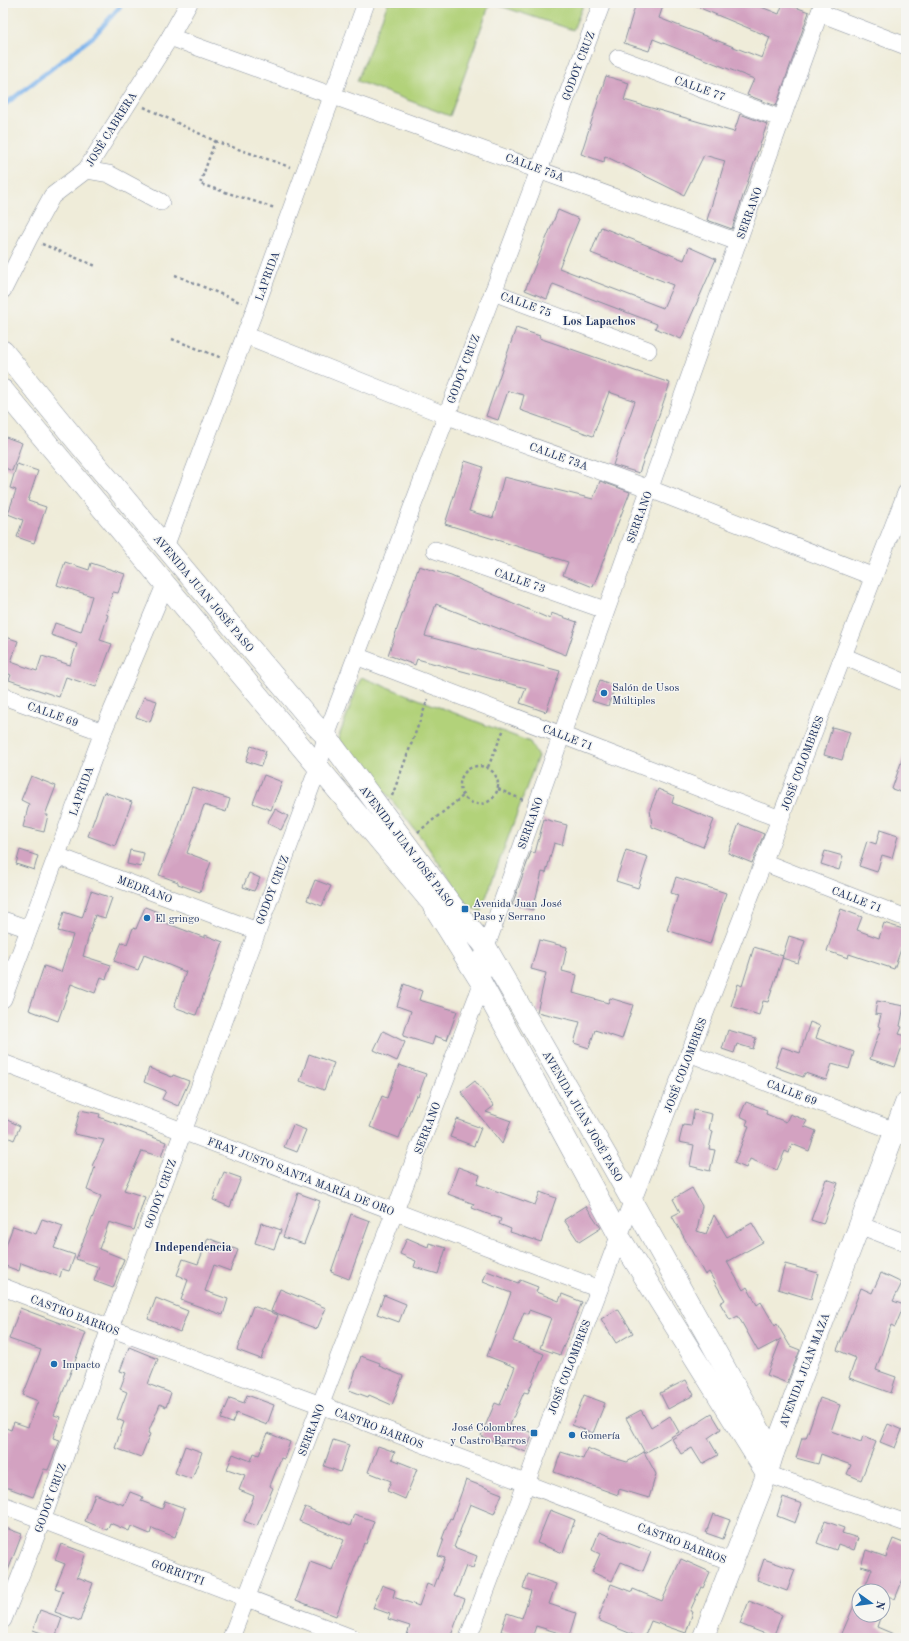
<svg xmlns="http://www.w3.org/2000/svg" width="909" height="1641" viewBox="0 0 909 1641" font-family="'Old Standard TT',serif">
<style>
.green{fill:#b2d27a;stroke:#66806c}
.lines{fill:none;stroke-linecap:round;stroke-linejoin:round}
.stream{stroke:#7db4ec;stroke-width:4.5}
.building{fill:#d3a2c1}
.minor-casing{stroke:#858e9c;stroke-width:18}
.major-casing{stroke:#858e9c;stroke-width:22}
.path{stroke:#858e9c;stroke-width:2.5;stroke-dasharray:3 3;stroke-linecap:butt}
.minor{stroke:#fff;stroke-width:17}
.major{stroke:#fff;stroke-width:21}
.poi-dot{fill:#1f6fb2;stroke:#f6f6f2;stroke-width:1.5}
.labels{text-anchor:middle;stroke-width:3;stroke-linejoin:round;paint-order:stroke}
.street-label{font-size:11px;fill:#1b2f5e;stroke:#f6f6f2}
.poi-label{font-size:11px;fill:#1b2f5e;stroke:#f6f6f2;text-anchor:start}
.neighbourhood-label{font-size:12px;font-weight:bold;fill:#1b2f5e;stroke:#f6f6f2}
</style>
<rect width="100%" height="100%" fill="#f6f6f2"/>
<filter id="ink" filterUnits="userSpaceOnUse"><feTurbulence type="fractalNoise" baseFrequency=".025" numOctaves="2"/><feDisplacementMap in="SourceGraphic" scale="8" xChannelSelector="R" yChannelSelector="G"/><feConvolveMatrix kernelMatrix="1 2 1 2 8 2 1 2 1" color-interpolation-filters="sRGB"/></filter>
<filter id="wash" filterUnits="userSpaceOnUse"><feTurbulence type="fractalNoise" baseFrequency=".012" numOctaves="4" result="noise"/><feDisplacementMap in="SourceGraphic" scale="16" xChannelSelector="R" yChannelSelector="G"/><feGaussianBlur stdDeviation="0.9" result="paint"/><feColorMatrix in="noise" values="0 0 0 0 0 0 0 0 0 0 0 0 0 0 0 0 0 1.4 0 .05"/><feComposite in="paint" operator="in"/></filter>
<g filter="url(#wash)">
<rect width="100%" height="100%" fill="#efecd9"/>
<g class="green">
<path d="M 388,3 L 490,3 L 450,116 L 357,81 Z"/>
<path d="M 491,3 L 584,3 L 573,30 Z"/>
<path d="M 361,677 L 530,742 L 538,756 L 481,911 L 469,907 L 423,840 L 383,789 L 338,739 Z"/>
</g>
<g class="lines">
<path class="stream" d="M 3,106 L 94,36 L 123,3"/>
</g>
<g id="blocks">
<g class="building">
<path d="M 636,3 L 664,3 L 659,18 L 762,58 L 770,37 L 688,3 L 751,3 L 779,14 L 783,3 L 784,3 L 809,12 L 776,106 L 747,95 L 754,79 L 653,39 L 649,51 L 624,43 Z"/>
<path d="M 606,76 L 629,83 L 624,100 L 734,132 L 740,114 L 767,124 L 732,229 L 707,220 L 725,161 L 704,155 L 684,195 L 605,156 L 604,162 L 581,154 Z"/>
<path d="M 558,210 L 579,219 L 559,268 L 663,308 L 673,285 L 591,253 L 601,227 L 684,260 L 689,247 L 716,259 L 681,339 L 655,328 L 657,324 L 553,284 L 547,299 L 525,290 Z"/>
<path d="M 516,328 L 540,336 L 539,338 L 670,383 L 639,473 L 613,465 L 635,401 L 609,392 L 593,436 L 520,410 L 524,395 L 508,391 L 498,420 L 486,416 Z"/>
<path d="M 3,436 L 22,443 L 12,471 L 3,467 Z"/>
<path d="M 465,461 L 483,467 L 469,511 L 493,518 L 504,477 L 593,499 L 600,481 L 630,492 L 593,587 L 563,575 L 568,562 L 445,524 Z"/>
<path d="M 17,464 L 38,471 L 28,501 L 46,507 L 34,543 L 17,537 L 23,520 L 8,514 L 16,490 L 10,488 Z"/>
<path d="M 65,562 L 89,570 L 91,563 L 125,574 L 118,593 L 113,592 L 106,614 L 108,615 L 100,640 L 112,644 L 96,687 L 66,677 L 59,697 L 9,680 L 11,675 L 7,673 L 5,679 L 3,678 L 3,636 L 18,641 L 11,662 L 37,671 L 42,656 L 70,665 L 77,644 L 51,635 L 55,623 L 81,632 L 92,596 L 57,585 Z"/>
<path d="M 419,566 L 451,576 L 550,619 L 551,613 L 577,622 L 566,655 L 436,604 L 425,636 L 560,671 L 546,712 L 520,703 L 526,688 L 417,659 L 415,665 L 388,655 Z"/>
<path d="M 600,680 L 615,686 L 608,706 L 592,701 Z"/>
<path d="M 144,697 L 157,701 L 150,722 L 136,717 Z"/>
<path d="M 832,727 L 850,732 L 842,760 L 824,755 Z"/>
<path d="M 251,746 L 266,751 L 261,766 L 246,761 Z"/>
<path d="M 904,754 L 906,754 L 906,794 L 892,789 Z"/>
<path d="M 264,775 L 282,782 L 271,810 L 253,803 Z"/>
<path d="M 31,776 L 56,786 L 45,815 L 48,815 L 44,832 L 23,827 L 29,804 L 21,800 Z"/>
<path d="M 192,787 L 230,799 L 226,812 L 204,805 L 187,853 L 211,862 L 200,892 L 178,884 L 178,882 L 159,875 L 177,832 Z"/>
<path d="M 658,789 L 674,796 L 672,803 L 714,820 L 703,847 L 652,827 L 650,809 Z"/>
<path d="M 104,792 L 132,802 L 115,846 L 88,836 Z"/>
<path d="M 275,809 L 288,816 L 281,830 L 267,823 Z"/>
<path d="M 544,819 L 567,825 L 562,845 L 554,843 L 546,873 L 542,872 L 533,910 L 512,905 L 531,852 L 535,853 Z"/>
<path d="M 739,824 L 764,834 L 752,863 L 728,853 Z"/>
<path d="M 880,830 L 898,836 L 892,858 L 882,855 L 877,872 L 859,866 L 867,841 L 876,844 Z"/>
<path d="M 20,850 L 38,856 L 34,870 L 16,864 Z"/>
<path d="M 130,850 L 144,853 L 141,867 L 127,864 Z"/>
<path d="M 626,850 L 648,857 L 638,888 L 616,881 Z"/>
<path d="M 825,851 L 843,856 L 839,870 L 821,864 Z"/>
<path d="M 249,873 L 260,878 L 254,891 L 243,887 Z"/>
<path d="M 676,877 L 726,893 L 710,944 L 667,930 L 678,895 L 671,893 Z"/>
<path d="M 315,880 L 331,886 L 322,906 L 307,900 Z"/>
<path d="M 91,891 L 112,898 L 105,918 L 95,915 L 83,956 L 111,965 L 106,979 L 101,977 L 95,993 L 71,984 L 58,1021 L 29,1010 L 44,966 L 61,972 L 73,935 L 58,931 L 64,912 L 82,918 Z"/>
<path d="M 145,907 L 160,913 L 158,920 L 205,938 L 205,935 L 223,942 L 196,1015 L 174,1007 L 186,972 L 144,955 L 138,970 L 114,961 L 122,942 L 127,944 L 133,928 L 136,929 Z"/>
<path d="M 841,909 L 862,917 L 857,930 L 879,938 L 884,923 L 906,930 L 906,951 L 901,949 L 894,969 L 849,954 L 848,958 L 827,951 Z"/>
<path d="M 789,936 L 805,941 L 798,963 L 782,958 Z"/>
<path d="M 539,940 L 567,947 L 562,971 L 577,975 L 573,993 L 608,1003 L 610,998 L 633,1005 L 622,1039 L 595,1030 L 589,1048 L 574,1043 L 580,1022 L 537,1012 L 546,973 L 531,969 Z"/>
<path d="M 754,947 L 783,956 L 768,1002 L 763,1001 L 759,1015 L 731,1006 L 738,984 L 742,986 Z"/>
<path d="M 404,984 L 422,991 L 419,1000 L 457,1011 L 447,1040 L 435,1036 L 432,1045 L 403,1036 L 411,1011 L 397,1006 Z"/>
<path d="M 877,1001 L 904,1006 L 900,1026 L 902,1027 L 899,1034 L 906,1036 L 906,1048 L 902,1047 L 895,1067 L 870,1059 L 881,1027 L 878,1026 L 881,1015 L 875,1014 Z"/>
<path d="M 810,1022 L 820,1026 L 816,1038 L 854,1052 L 849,1069 L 832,1064 L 826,1080 L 805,1073 L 803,1077 L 775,1067 L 782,1047 L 800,1053 Z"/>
<path d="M 728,1030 L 756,1038 L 753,1049 L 737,1044 L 734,1053 L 722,1049 Z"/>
<path d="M 383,1031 L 405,1042 L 397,1061 L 374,1050 Z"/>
<path d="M 309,1054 L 334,1063 L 324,1090 L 300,1081 Z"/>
<path d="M 399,1065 L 426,1074 L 418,1096 L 416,1095 L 399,1138 L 370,1127 L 382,1096 L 387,1098 Z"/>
<path d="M 149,1068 L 172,1077 L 173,1075 L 189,1081 L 178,1106 L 162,1099 L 166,1091 L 144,1082 Z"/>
<path d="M 475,1081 L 494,1106 L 486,1112 L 511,1121 L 502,1144 L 461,1092 Z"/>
<path d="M 746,1102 L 767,1110 L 766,1114 L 786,1122 L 790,1114 L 807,1121 L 804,1126 L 816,1131 L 809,1151 L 792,1144 L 789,1153 L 785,1151 L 777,1170 L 750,1159 L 746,1168 L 734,1163 L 749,1126 L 746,1125 L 748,1120 L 740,1116 Z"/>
<path d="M 80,1110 L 100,1114 L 99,1117 L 166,1142 L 161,1157 L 142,1151 L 124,1190 L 145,1197 L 134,1230 L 109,1222 L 99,1249 L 124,1259 L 113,1288 L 94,1281 L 99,1267 L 76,1259 L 101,1196 L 87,1190 L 95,1167 L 92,1166 L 104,1140 L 74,1134 Z"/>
<path d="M 694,1110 L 712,1114 L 709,1130 L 713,1131 L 709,1149 L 715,1150 L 710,1171 L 690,1166 L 694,1145 L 679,1142 L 683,1125 L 691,1126 Z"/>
<path d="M 3,1118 L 20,1126 L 14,1140 L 3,1135 Z"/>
<path d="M 457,1119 L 481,1128 L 474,1146 L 450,1137 Z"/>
<path d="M 293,1125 L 306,1130 L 297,1152 L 284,1147 Z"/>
<path d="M 458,1167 L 480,1175 L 477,1184 L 535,1205 L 540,1192 L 556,1198 L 541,1242 L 510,1232 L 511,1229 L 499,1224 L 501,1219 L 472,1208 L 474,1204 L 448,1194 Z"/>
<path d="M 224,1172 L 241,1178 L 230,1207 L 213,1200 Z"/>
<path d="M 826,1179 L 838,1183 L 823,1224 L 811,1220 Z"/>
<path d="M 692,1188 L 702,1206 L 697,1231 L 706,1234 L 714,1215 L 727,1237 L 752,1223 L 763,1242 L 727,1262 L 743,1290 L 747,1287 L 757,1305 L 761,1302 L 775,1326 L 777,1324 L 790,1346 L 800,1350 L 787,1383 L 767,1375 L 781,1339 L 758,1351 L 738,1316 L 730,1320 L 720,1303 L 725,1300 L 709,1272 L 705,1275 L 672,1216 L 680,1212 L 673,1199 Z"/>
<path d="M 298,1193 L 320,1201 L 304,1244 L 283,1237 Z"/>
<path d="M 586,1206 L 601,1228 L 579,1242 L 564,1220 Z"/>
<path d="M 351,1214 L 370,1221 L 349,1279 L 331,1272 Z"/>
<path d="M 42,1219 L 63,1226 L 54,1248 L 75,1255 L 69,1271 L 62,1269 L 60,1277 L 21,1263 L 19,1271 L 3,1265 L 3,1254 L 13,1226 L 36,1234 Z"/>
<path d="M 261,1223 L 281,1230 L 274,1249 L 255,1243 Z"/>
<path d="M 208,1238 L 238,1250 L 230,1271 L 214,1265 L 205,1291 L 228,1299 L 223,1315 L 181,1300 L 188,1280 L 177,1275 L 183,1259 L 198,1264 Z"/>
<path d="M 407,1238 L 428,1247 L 429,1243 L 446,1248 L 438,1274 L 414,1267 L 416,1261 L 400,1254 Z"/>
<path d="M 785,1264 L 818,1273 L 811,1299 L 778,1289 Z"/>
<path d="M 487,1271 L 518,1283 L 520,1280 L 538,1287 L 536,1292 L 559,1301 L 562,1294 L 582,1302 L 560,1355 L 540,1348 L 551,1318 L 529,1310 L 528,1314 L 524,1312 L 513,1341 L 544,1354 L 528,1393 L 524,1392 L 510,1425 L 533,1433 L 526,1452 L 502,1443 L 501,1445 L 481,1436 L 495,1403 L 500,1405 L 515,1367 L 487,1356 L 511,1293 L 483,1282 Z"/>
<path d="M 881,1273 L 902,1283 L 893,1301 L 904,1305 L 895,1327 L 891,1325 L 876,1370 L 896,1377 L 891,1393 L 849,1378 L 856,1358 L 837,1350 L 861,1288 L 872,1293 Z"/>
<path d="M 280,1289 L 326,1308 L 317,1329 L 271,1311 Z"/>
<path d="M 384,1295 L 406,1304 L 399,1322 L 377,1314 Z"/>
<path d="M 156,1298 L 188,1311 L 180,1332 L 148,1319 Z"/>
<path d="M 253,1306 L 278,1315 L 261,1359 L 237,1350 Z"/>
<path d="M 20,1308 L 86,1333 L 54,1415 L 60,1417 L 53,1438 L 60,1440 L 48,1470 L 44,1469 L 33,1497 L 3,1486 L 3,1427 L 11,1430 L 14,1422 L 28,1427 L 38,1401 L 23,1395 L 41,1350 L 9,1339 Z"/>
<path d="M 618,1309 L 633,1333 L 616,1343 L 601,1319 Z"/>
<path d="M 129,1347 L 158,1359 L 148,1384 L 171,1393 L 166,1407 L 160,1404 L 148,1433 L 150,1434 L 141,1457 L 115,1448 L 124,1422 L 117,1419 L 127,1392 L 120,1389 L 126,1373 L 120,1371 Z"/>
<path d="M 361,1356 L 380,1363 L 379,1366 L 403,1376 L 392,1405 L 369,1395 L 368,1397 L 349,1390 Z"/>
<path d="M 686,1380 L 694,1395 L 668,1409 L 660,1393 Z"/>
<path d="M 247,1395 L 274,1405 L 267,1425 L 236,1413 L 232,1423 L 221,1419 L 230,1398 L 244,1403 Z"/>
<path d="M 584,1395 L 605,1403 L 593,1433 L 572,1425 Z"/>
<path d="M 820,1398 L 840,1405 L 831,1431 L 861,1442 L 863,1436 L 876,1442 L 861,1480 L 847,1474 L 851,1465 L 821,1454 L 818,1464 L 796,1458 L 802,1438 L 806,1438 Z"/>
<path d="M 641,1410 L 651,1428 L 670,1416 L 679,1432 L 645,1453 L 626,1418 Z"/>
<path d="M 712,1414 L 721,1429 L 708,1438 L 718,1455 L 702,1464 L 692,1448 L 681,1454 L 672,1439 Z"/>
<path d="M 888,1424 L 902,1430 L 895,1448 L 880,1442 Z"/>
<path d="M 268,1433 L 290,1442 L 284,1459 L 281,1458 L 270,1486 L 273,1488 L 257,1526 L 244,1521 L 254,1496 L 239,1490 L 245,1475 L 227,1469 L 233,1454 L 251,1461 L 254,1453 L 259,1455 Z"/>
<path d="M 333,1440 L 349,1445 L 340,1472 L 324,1466 Z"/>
<path d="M 185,1446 L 202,1452 L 192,1479 L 175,1473 Z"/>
<path d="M 378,1446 L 395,1452 L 392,1459 L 417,1469 L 405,1499 L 387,1491 L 391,1481 L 368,1472 Z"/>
<path d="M 587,1448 L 607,1456 L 627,1462 L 644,1452 L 656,1474 L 649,1498 L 619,1489 L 618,1495 L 554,1472 L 561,1452 L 583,1459 Z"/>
<path d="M 466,1480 L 502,1494 L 494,1514 L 470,1504 L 454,1547 L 477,1556 L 473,1568 L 466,1566 L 455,1595 L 465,1599 L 450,1638 L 406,1638 L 410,1626 L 388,1619 L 390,1614 L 373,1608 L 382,1585 L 395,1590 L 393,1597 L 419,1606 L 427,1584 L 434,1587 L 445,1558 L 438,1556 L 444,1539 L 442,1539 L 450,1518 L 452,1519 Z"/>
<path d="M 130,1492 L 143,1497 L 141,1501 L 162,1509 L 165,1501 L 185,1508 L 175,1537 L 152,1528 L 150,1534 L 131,1526 L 129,1531 L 110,1523 L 107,1530 L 85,1521 L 95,1494 L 124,1505 Z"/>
<path d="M 783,1497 L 802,1504 L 795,1523 L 777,1516 Z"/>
<path d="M 305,1507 L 350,1526 L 354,1514 L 374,1521 L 366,1544 L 364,1543 L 336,1616 L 296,1600 L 310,1562 L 332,1570 L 344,1540 L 299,1521 Z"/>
<path d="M 550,1510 L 575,1520 L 563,1553 L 537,1543 Z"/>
<path d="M 713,1514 L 730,1520 L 723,1539 L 706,1533 Z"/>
<path d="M 825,1521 L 844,1528 L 842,1533 L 858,1538 L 854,1550 L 838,1544 L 836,1550 L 817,1543 Z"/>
<path d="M 3,1527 L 22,1534 L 4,1581 L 3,1581 Z"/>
<path d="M 599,1532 L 651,1552 L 643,1571 L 621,1562 L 612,1581 L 592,1572 L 600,1554 L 592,1550 Z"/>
<path d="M 893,1539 L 906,1544 L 906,1580 L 903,1579 L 895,1599 L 883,1594 L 883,1591 L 875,1591 L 865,1587 L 872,1569 L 861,1566 L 866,1550 L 886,1557 Z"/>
<path d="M 61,1544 L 86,1553 L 77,1577 L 93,1583 L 80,1621 L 55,1612 L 63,1591 L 55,1588 L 65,1564 L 55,1560 Z"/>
<path d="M 681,1559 L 710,1572 L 703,1588 L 701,1587 L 690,1611 L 693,1612 L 686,1633 L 651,1621 L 644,1638 L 641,1638 L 598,1620 L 611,1584 L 632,1592 L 633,1589 L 662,1601 Z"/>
<path d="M 764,1559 L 795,1570 L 787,1591 L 757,1580 Z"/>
<path d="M 528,1574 L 556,1584 L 549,1604 L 576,1613 L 569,1636 L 536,1626 L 532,1638 L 508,1638 L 510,1634 L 501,1631 L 507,1613 L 522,1618 L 531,1591 L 523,1588 Z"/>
<path d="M 859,1594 L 859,1615 L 881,1615 L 877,1627 L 903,1638 L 840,1638 Z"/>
<path d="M 749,1601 L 782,1615 L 773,1637 L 740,1624 Z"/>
<path d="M 40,1610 L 62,1618 L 55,1638 L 33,1630 Z"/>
</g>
</g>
</g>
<g filter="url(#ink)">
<use href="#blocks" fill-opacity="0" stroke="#858e9c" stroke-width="1"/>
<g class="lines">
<defs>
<g id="minor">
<path d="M 820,13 L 906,46"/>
<path d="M 170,37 C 359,107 549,172 738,242"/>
<path d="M 618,58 L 782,119"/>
<path d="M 86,170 L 109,174 L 161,202"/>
<path d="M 3,290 L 29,238 L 52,196 L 86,170 L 170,37 L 189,3"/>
<path d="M 493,292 L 648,350"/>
<path d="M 245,335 L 445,415 L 650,489 L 874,577"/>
<path d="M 165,547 L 255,309 L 366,3"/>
<path d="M 435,550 L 605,610"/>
<path d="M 356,656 L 780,819"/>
<path d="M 843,656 L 906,683"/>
<path d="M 3,696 L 103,732"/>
<path d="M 57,856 L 257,931"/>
<path d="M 763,862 L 906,918"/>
<path d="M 3,920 L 29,929"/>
<path d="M 3,999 L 103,732 L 165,585"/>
<path d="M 689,1053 L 895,1131"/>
<path d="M 3,1063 L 599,1289"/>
<path d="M 859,1225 L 906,1243"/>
<path d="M 3,1287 L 110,1328 L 321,1405 L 732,1562"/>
<path d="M 767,1474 L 906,1523"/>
<path d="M 3,1505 L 352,1638"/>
<path d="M 3,1620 L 42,1521 L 110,1328 L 318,768 L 326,736 L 602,3"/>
<path d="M 231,1638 L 482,984 L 481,961 L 823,3"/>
<path d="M 468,1638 L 632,1202 L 906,493"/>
</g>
<g id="major">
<path d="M 3,351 L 74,438 L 314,724 L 326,736 L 463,920 L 486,947 L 614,1169 L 773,1454"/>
<path d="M 3,390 L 431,902 L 482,984 L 619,1236 L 767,1474"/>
<path d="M 703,1638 L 767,1474 L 773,1454 L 906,1102"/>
</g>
</defs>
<use href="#minor" class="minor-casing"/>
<use href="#major" class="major-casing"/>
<g class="path">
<path d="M 144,107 L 215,141 L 200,184 L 275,208"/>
<path d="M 215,141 L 290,167"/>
<path d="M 42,244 L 96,266"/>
<path d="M 175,275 L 242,303"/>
<path d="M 172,339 L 222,358"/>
<circle cx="479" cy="785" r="19"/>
<path d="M 488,767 L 504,729"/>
<path d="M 498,789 L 523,800"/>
<path d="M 392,796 L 428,699"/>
<path d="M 418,832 L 463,796"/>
</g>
<use href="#minor" class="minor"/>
<use href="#major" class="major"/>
</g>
</g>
<g class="poi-dot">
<circle cx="604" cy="693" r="4"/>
<rect x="461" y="905" width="8" height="8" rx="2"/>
<circle cx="147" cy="918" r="4"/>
<circle cx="54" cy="1364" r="4"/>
<rect x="530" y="1429" width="8" height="8" rx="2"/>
<circle cx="572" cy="1435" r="4"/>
</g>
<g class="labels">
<g class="street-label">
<text transform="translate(578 66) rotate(-69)" y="4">GODOY CRUZ</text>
<text transform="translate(700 88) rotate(20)" y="4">CALLE 77</text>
<text transform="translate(111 129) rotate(-58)" y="4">JOSÉ CABRERA</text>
<text transform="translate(535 167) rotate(20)" y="4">CALLE 75A</text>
<text transform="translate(749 213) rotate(-70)" y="4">SERRANO</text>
<text transform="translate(267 276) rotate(-70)" y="4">LAPRIDA</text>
<text transform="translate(526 304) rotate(20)" y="4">CALLE 75</text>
<text transform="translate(463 369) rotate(-69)" y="4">GODOY CRUZ</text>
<text transform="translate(559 456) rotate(20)" y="4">CALLE 73A</text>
<text transform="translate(639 517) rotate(-70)" y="4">SERRANO</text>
<text transform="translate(520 580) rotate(19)" y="4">CALLE 73</text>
<text transform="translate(204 593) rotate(50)" y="4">AVENIDA JUAN JOSÉ PASO</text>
<text transform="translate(53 714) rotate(20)" y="4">CALLE 69</text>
<text transform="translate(568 737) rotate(21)" y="4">CALLE 71</text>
<text transform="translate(802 763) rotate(-69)" y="4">JOSÉ COLOMBRES</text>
<text transform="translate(81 791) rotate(-70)" y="4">LAPRIDA</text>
<text transform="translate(530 823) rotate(-70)" y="4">SERRANO</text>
<text transform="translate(407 846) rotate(53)" y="4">AVENIDA JUAN JOSÉ PASO</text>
<text transform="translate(145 889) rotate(21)" y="4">MEDRANO</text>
<text transform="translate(272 890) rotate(-69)" y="4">GODOY CRUZ</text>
<text transform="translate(857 899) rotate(21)" y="4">CALLE 71</text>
<text transform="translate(685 1065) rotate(-69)" y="4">JOSÉ COLOMBRES</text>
<text transform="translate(792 1092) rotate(21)" y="4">CALLE 69</text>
<text transform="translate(583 1116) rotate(60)" y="4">AVENIDA JUAN JOSÉ PASO</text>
<text transform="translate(427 1128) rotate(-69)" y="4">SERRANO</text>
<text transform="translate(301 1176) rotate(21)" y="4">FRAY JUSTO SANTA MARÍA DE ORO</text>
<text transform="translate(160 1194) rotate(-70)" y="4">GODOY CRUZ</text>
<text transform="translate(75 1315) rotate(21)" y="4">CASTRO BARROS</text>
<text transform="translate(569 1367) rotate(-69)" y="4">JOSÉ COLOMBRES</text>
<text transform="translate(804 1370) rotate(-69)" y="4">AVENIDA JUAN MAZA</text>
<text transform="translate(379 1428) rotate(21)" y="4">CASTRO BARROS</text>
<text transform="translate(311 1430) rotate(-69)" y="4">SERRANO</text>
<text transform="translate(50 1498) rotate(-70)" y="4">GODOY CRUZ</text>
<text transform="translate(682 1543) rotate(21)" y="4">CASTRO BARROS</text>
<text transform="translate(178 1572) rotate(20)" y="4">GORRITTI</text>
</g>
<g class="poi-label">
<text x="612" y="691">Salón de Usos<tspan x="612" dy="13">Múltiples</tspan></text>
<text x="473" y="907">Avenida Juan José<tspan x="473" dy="13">Paso y Serrano</tspan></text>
<text x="155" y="922">El gringo</text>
<text x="62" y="1368">Impacto</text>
<text x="526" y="1431" text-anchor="end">José Colombres<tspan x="526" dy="13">y Castro Barros</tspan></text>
<text x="580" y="1439">Gomería</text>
</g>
<g class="neighbourhood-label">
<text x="599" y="325">Los Lapachos</text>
<text x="193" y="1251">Independencia</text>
</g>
</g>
<rect width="909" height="1641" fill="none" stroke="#f6f6f2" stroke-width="16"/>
<g transform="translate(871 1603) rotate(104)"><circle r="19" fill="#f6f6f2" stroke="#9ea6b7"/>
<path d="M0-3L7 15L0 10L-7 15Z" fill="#1f6fb2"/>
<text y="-6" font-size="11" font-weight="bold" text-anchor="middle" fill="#1b2f5e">N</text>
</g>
</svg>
